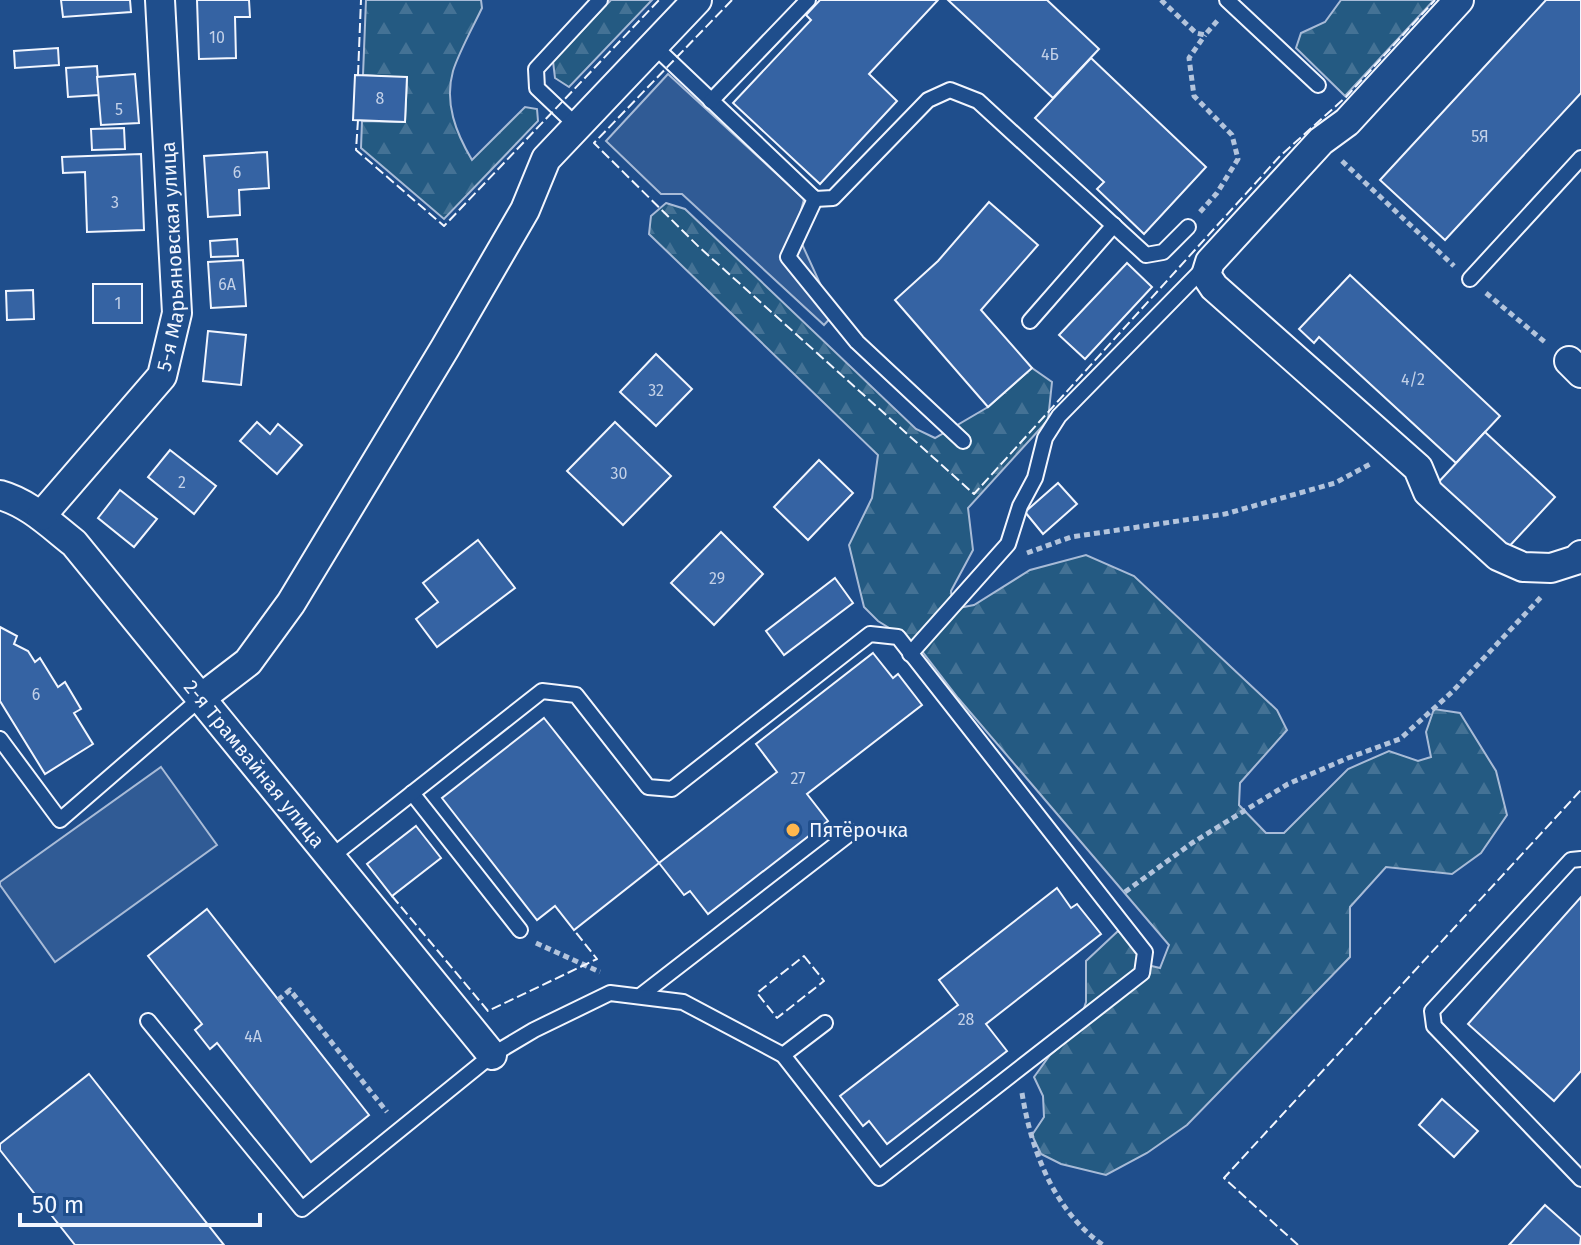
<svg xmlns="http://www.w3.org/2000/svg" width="1581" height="1245" viewBox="0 0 1581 1245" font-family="'Fira Sans',sans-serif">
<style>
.forest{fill:url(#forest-firs);stroke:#a8bbd7;stroke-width:2}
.parking{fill:#305b95;stroke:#a8bbd7;stroke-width:2}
.building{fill:#3563a3;stroke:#f2f6ff;stroke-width:2}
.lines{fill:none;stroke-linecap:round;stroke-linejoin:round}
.lane-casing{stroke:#f2f6ff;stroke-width:18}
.street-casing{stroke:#f2f6ff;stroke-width:32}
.path{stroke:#b3c4dc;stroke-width:5;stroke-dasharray:6 4;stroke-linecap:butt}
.lane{stroke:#1f4e8c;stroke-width:14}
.street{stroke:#1f4e8c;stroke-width:28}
.fence{stroke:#f2f6ff;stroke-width:2;stroke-dasharray:10 4;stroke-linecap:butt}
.poi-dot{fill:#ffb74d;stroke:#1f4e8c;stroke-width:3}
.labels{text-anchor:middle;stroke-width:6;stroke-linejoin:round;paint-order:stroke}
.number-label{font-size:16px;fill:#c3d1e8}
.street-label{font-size:20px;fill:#f2f6ff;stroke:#1f4e8c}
.poi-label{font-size:20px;fill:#f2f6ff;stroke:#1f4e8c;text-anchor:start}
</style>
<defs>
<pattern id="forest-firs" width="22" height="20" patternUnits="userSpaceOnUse" patternTransform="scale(2)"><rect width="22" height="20" fill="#245a82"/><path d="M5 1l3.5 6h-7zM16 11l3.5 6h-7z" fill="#447295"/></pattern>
</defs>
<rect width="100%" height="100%" fill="#1f4e8c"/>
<g class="forest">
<path d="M 366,0 L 481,0 L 482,8 C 473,27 459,52 453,71 C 444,103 456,133 472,160 L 525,107 L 537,109 L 538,121 L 444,219 L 361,148 L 362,121 L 405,122 L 407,78 L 363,75 Z"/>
<path d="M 611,0 L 652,0 L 569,87 L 555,78 L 553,61 Z"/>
<path d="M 1341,0 L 1434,0 L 1345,96 L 1296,48 L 1301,33 L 1325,22 Z"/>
<path d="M 666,203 L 685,209 L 916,429 L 935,438 L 988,407 L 1032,368 L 1052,382 L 1048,420 L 968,508 L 973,550 L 951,591 L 953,609 L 974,605 L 1030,570 L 1086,555 L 1134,576 L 1277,710 L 1287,730 L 1240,783 L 1239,805 L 1266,833 L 1284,833 L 1348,769 L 1389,751 L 1418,761 L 1431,757 L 1426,732 L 1434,709 L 1460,713 L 1496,771 L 1507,815 L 1481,853 L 1452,874 L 1386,867 L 1350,907 L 1350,957 L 1187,1125 L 1147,1153 L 1106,1175 L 1061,1164 L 1041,1154 L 1032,1135 L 1044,1117 L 1043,1096 L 1034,1077 L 1050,1055 L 1076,1033 L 1086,1002 L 1086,961 L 1118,931 L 1134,939 L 1143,964 L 1160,968 L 1169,945 L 958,698 L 918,646 L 878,621 L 864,607 L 849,545 L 872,498 L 878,455 L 649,234 L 651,216 Z"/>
</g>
<g class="parking">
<path d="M 668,74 L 804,199 L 796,231 L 834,314 L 824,325 L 682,194 L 661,194 L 606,141 Z"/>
<path d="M 161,767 L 217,845 L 55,962 L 0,885 L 0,882 Z"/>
</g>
<g class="building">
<path d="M 61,0 L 130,0 L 131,12 L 63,17 Z"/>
<path d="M 197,0 L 249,0 L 250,17 L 235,17 L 236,58 L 199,59 Z"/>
<path d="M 820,0 L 938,0 L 869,74 L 897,101 L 820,184 L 733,103 L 811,20 L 806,15 Z"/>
<path d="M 948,0 L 1047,0 L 1099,49 L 1053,98 Z"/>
<path d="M 1546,0 L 1581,0 L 1581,93 L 1445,240 L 1380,180 Z"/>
<path d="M 58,48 L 59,65 L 15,68 L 14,51 Z"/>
<path d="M 1091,58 L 1206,167 L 1144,234 L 1097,189 L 1104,182 L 1035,118 Z"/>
<path d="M 97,66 L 99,95 L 68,97 L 66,68 Z"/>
<path d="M 135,74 L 139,123 L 101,125 L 97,77 Z"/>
<path d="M 355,75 L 407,77 L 405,122 L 353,120 Z"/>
<path d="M 124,128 L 125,149 L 92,150 L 91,129 Z"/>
<path d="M 267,152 L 269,188 L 239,190 L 240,215 L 208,217 L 204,156 Z"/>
<path d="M 141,154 L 144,230 L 87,232 L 85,172 L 63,173 L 62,157 Z"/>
<path d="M 989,202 L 1038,245 L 981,310 L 1032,368 L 988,407 L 895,300 L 938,261 Z"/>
<path d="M 237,239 L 238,256 L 211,257 L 210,241 Z"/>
<path d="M 243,260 L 246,306 L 211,308 L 208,262 Z"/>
<path d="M 1127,263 L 1152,287 L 1085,359 L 1059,335 Z"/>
<path d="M 1350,275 L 1500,416 L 1456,463 L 1319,337 L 1314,343 L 1299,329 Z"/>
<rect x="93" y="284" width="49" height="39"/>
<path d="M 33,290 L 34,319 L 7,320 L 6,291 Z"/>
<path d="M 208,331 L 246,335 L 241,385 L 203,381 Z"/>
<path d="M 656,354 L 692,389 L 656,426 L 620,392 Z"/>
<path d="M 257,422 L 270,434 L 278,424 L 302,445 L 277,474 L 240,441 Z"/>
<path d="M 615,422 L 671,476 L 623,525 L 567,471 Z"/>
<path d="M 1485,432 L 1555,497 L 1504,552 L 1434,487 Z"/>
<path d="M 170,450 L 216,486 L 194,514 L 148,477 Z"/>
<path d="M 819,460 L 853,493 L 808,540 L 774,507 Z"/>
<path d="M 1058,483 L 1077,504 L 1043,534 L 1025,512 Z"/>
<path d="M 120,490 L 157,519 L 134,547 L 98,518 Z"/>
<path d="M 721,532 L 763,574 L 714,625 L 671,583 Z"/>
<path d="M 478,540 L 515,588 L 437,647 L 416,619 L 438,602 L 423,583 Z"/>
<path d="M 835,578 L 853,603 L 784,655 L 766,631 Z"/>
<path d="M 0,627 L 17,636 L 14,644 L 28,651 L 35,662 L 40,658 L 58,687 L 65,682 L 81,709 L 74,713 L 93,744 L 45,774 L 0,701 Z"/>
<path d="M 873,653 L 893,678 L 898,674 L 922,705 L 807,794 L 828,821 L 708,914 L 690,891 L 684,895 L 659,863 L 777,772 L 756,744 Z"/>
<path d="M 544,718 L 659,863 L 574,930 L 555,906 L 537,920 L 442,798 Z"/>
<path d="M 416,826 L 441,858 L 392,896 L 367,864 Z"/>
<path d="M 1057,888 L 1071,908 L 1077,904 L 1101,934 L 986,1024 L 1007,1051 L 887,1144 L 869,1121 L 863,1126 L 840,1096 L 958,1005 L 939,980 Z"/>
<path d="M 1581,897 L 1581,1071 L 1554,1101 L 1468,1024 Z"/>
<path d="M 207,909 L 369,1115 L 311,1162 L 217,1043 L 210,1049 L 195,1030 L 202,1024 L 148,956 Z"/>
<path d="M 89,1074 L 224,1245 L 75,1245 L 0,1150 L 0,1144 Z"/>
<path d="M 1442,1099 L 1478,1131 L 1454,1157 L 1419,1125 Z"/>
<path d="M 1545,1205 L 1581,1237 L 1580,1245 L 1509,1245 Z"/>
</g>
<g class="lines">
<defs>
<g id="lane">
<path d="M 1227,0 L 1318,85"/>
<path d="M 653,45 L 815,199 L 833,198 L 928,100 L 950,90 L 978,101 L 1146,255 L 1163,252 L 1188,227"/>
<path d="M 711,101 L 808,0"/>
<path d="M 577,126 L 537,88 L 536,69 L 600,0"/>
<path d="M 815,199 L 788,257 L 857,342 L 963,441"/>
<path d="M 1470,279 L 1581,158"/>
<path d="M 1030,321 L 1114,225"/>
<path d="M 910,654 L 1008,544 L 1020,506 L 1035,478 L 1045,438 L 1059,416 L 1204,268"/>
<path d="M 0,739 L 60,820 L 201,698"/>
<path d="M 412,793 L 520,930"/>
<path d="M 1581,859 L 1571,860 L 1432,1011 L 1434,1026 L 1581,1179"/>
<path d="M 640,996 L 852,832"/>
<path d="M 148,1021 L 302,1209 L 492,1055 L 534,1030 L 610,993 L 683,1002 L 783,1055 L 879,1178 L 1142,973 L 1145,952 L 898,637 L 870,634 L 672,789 L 648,787 L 576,695 L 542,691 L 331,857"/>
<path d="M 783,1055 L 825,1023"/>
</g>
<g id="street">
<path d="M 1459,0 L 1347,122 L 1321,141 L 1210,262 L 1206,275 L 1214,287 L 1418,468 L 1428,492 L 1498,556 L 1523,567 L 1551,568 L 1576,560 L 1581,555"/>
<path d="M 1569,361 L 1581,373"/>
<path id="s1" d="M 0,495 C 29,503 51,525 74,543 L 492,1055"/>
<path id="s2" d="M 41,516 L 162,376 L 177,313 L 160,0"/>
<path d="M 201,698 L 248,662 L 291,603 L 445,348 L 525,210 L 546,159 L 697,0"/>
</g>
</defs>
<use href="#lane" class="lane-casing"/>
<use href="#street" class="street-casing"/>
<g class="path">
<path d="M 1161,0 L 1196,33 L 1205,35 L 1218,20"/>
<path d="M 1342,161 L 1454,266"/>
<path d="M 1200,212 L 1217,193 L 1238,159 L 1232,135 L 1194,96 L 1189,58 L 1205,35"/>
<path d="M 1486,293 L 1546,343"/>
<path d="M 1027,553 L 1071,537 L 1225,514 L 1335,483 L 1372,463"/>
<path d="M 1125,892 L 1192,843 L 1288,784 L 1348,758 L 1400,739 L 1452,692 L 1542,596"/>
<path d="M 536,943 L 600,972"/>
<path d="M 278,1000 L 290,990 L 387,1112"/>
<path d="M 1022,1093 C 1031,1150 1054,1211 1103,1245"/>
</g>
<use href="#lane" class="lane"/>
<use href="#street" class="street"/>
<g class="fence">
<path d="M 732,0 L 594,143 L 699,247 L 974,494 L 1280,156 L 1346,97 L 1435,0"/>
<path d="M 358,75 L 361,0"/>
<path d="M 358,120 L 356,150 L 444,226 L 659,0"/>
<path d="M 392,896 L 488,1011 L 597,959 L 574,930"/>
<path d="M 804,956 L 824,981 L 777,1018 L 757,993 Z"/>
<path d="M 1298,1245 L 1224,1178 L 1581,790"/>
</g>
</g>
<circle class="poi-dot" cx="793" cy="830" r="8"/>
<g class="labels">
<g class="number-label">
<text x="217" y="43">10</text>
<text x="1050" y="60">4Б</text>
<text x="380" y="104">8</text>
<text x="119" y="115">5</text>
<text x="1480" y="142">5Я</text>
<text x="237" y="178">6</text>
<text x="115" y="208">3</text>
<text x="227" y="290">6А</text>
<text x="118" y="309">1</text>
<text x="1413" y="385">4/2</text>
<text x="656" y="396">32</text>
<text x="619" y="479">30</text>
<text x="182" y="488">2</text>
<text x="717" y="584">29</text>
<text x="36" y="700">6</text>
<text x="798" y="784">27</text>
<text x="966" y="1025">28</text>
<text x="253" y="1042">4А</text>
</g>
<g class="street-label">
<text dy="7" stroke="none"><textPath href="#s2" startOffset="306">5-я Марьяновская улица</textPath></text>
<text dy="7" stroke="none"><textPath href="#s1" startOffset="374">2-я Трамвайная улица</textPath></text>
</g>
<g class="poi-label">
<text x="809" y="837">Пятёрочка</text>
</g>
</g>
<path d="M20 1213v12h240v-12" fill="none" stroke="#f2f6ff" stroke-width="4"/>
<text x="32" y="1213" font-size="24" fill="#f2f6ff" stroke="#1f4e8c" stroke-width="6" paint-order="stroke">50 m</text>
</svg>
